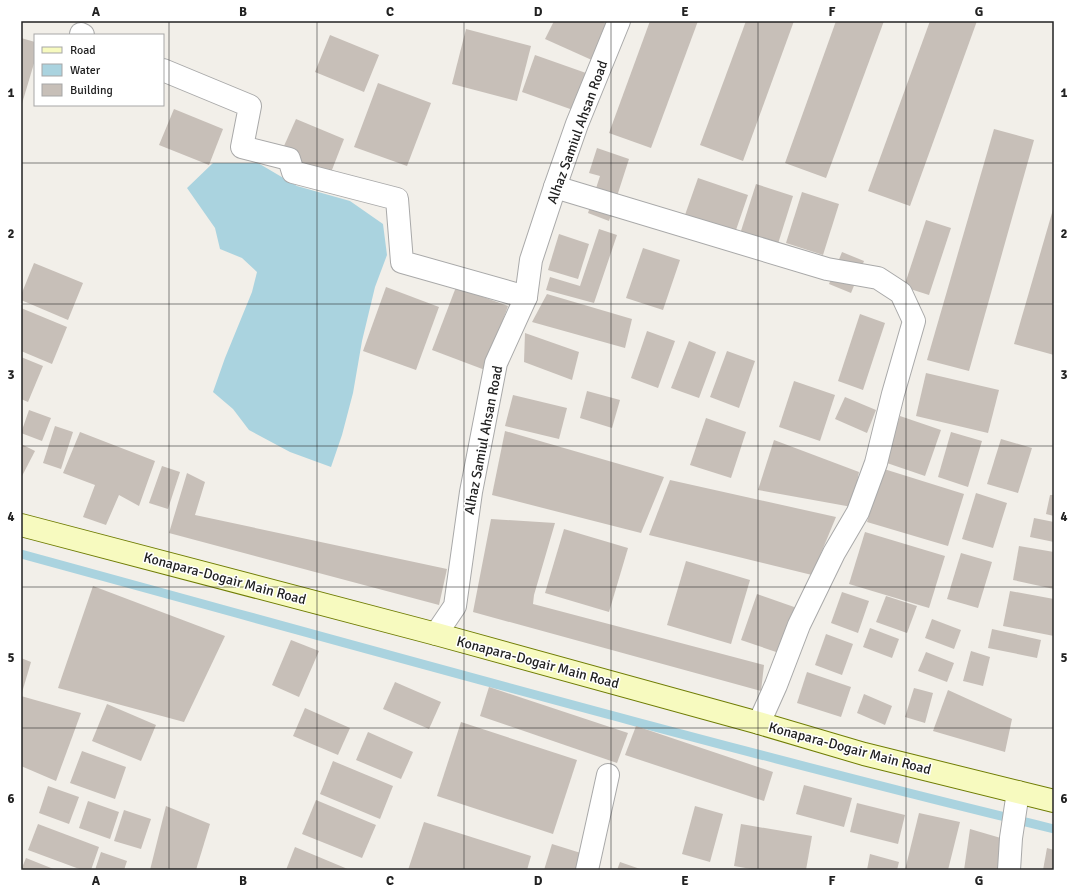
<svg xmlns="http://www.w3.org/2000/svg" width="1075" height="891" viewBox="0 0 1075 891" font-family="Signika,sans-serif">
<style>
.water{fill:#aad3df}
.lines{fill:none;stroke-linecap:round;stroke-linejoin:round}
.stream{stroke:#aad3df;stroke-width:9}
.building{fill:#c7bfb8}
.minor-casing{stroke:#a9a9a9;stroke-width:24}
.secondary-casing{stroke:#707d05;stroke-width:24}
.minor{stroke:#fff;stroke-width:22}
.secondary{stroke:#f7fabf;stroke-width:22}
.grid{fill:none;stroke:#222;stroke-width:1;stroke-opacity:0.55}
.labels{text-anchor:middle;stroke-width:3;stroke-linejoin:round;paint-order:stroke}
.street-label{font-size:14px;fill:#222;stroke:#fff}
.neatline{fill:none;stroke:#222;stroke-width:1.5}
.grid-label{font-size:13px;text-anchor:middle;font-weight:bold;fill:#222}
</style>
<rect width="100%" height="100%" fill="#f2efe9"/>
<path class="water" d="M 213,163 L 258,163 L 297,186 L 350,201 L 383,224 L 387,255 L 375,287 L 362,341 L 353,393 L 342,435 L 331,467 L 290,452 L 249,430 L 233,409 L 213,392 L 225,358 L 252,292 L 257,272 L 242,258 L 220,249 L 215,228 L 187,188 Z"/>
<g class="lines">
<path class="stream" d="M 21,554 C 365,648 708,745 1054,829"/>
</g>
<g class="building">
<path d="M 554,21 L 601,21 L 610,25 L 594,61 L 545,39 Z"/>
<path d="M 650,21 L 698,21 L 651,148 L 609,133 Z"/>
<path d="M 746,21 L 794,21 L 743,161 L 700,145 Z"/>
<path d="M 836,21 L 884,21 L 826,178 L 785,163 Z"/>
<path d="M 930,21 L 977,21 L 910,206 L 868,191 Z"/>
<path d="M 466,29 L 531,46 L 517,101 L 452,84 Z"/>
<path d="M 330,35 L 379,55 L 364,92 L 315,72 Z"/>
<path d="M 21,38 L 35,42 L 35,60 L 21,107 Z"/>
<path d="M 535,55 L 586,73 L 573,110 L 522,92 Z"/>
<path d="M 378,83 L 431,103 L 407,166 L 354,147 Z"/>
<path d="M 174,109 L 223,129 L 209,165 L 159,145 Z"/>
<path d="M 296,119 L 344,139 L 330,175 L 280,155 Z"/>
<path d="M 994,129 L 1034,140 L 969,371 L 927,360 Z"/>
<path d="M 597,148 L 629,159 L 609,221 L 588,213 L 600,176 L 589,173 Z"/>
<path d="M 698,178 L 748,195 L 735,233 L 685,215 Z"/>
<path d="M 756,184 L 793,196 L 777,247 L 740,234 Z"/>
<path d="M 802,192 L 839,204 L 823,255 L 786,243 Z"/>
<path d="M 1054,206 L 1054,355 L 1014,344 Z"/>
<path d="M 926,220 L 951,228 L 929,295 L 904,287 Z"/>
<path d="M 599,229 L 617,235 L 594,303 L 546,290 L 550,277 L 580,286 Z"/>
<path d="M 559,234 L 589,244 L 578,279 L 548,270 Z"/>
<path d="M 643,248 L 680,260 L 663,310 L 626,298 Z"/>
<path d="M 842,252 L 864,261 L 851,293 L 829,284 Z"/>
<path d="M 34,263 L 83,283 L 68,320 L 21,300 L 21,295 Z"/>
<path d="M 386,287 L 439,307 L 416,370 L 363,351 Z"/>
<path d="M 456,287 L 508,306 L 485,370 L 432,350 Z"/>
<path d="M 547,294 L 632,319 L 625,348 L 532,322 Z"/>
<path d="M 21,308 L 67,327 L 52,364 L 21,351 Z"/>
<path d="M 860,314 L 885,323 L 863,390 L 838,381 Z"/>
<path d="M 647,331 L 675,341 L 658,388 L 631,378 Z"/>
<path d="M 525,333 L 579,352 L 572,380 L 524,362 Z"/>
<path d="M 689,341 L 716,352 L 699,398 L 671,388 Z"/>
<path d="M 727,351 L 755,361 L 739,408 L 710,397 Z"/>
<path d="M 21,357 L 43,366 L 28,402 L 21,399 Z"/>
<path d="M 926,373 L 999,390 L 988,433 L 916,416 Z"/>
<path d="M 794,381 L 835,395 L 820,441 L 779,427 Z"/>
<path d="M 587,391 L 620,400 L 612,428 L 580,418 Z"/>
<path d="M 513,395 L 567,408 L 559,439 L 505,426 Z"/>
<path d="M 845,397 L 876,410 L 867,433 L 835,419 Z"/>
<path d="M 29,410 L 51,418 L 42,441 L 21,433 Z"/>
<path d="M 900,416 L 941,430 L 925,476 L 884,462 Z"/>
<path d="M 706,418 L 746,432 L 731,478 L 690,465 Z"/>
<path d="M 55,426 L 73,432 L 61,469 L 43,463 Z"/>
<path d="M 505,431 L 664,477 L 641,533 L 492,495 Z"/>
<path d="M 80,432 L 155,461 L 139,506 L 119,495 L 106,525 L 83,517 L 95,485 L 63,473 Z"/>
<path d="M 951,432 L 982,441 L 968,487 L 938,477 Z"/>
<path d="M 1001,439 L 1032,448 L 1018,493 L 987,484 Z"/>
<path d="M 774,440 L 859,472 L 852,507 L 758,490 Z"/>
<path d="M 21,444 L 35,451 L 21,478 Z"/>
<path d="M 162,466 L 180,472 L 168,509 L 149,503 Z"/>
<path d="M 884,469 L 964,494 L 948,546 L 867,522 Z"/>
<path d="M 187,473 L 205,482 L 195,515 L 447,569 L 439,605 L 169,533 Z"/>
<path d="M 670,480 L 836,517 L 812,575 L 649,535 Z"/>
<path d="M 976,493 L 1007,503 L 993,548 L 962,539 Z"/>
<path d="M 1050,495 L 1054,495 L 1054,516 L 1046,514 Z"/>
<path d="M 1034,518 L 1054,522 L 1054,542 L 1030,537 Z"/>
<path d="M 491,519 L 555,523 L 534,595 L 533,604 L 764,665 L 761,691 L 473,612 Z"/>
<path d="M 564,529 L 628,548 L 609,612 L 545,593 Z"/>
<path d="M 865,532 L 945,556 L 929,608 L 849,584 Z"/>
<path d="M 1019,546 L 1054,552 L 1054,589 L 1013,580 Z"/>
<path d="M 961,553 L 992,562 L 978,608 L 947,599 Z"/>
<path d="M 686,561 L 750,580 L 731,644 L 667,625 Z"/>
<path d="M 93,586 L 225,636 L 184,722 L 58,688 Z"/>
<path d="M 1010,591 L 1054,599 L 1054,636 L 1003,626 Z"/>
<path d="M 842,592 L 869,601 L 858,633 L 831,623 Z"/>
<path d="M 757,594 L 797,608 L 782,654 L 741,640 Z"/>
<path d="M 886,596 L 917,606 L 907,633 L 876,622 Z"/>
<path d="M 932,619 L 961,630 L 954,649 L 925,638 Z"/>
<path d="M 870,628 L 899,639 L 892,658 L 863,647 Z"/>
<path d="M 992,629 L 1041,640 L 1037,658 L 988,648 Z"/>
<path d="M 826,634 L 853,644 L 842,675 L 815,665 Z"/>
<path d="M 291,640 L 319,651 L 299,697 L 272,685 Z"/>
<path d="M 971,651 L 990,657 L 983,686 L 963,681 Z"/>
<path d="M 926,652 L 954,663 L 947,682 L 918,671 Z"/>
<path d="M 21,658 L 31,662 L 21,696 Z"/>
<path d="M 807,672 L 851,687 L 841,717 L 797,703 Z"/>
<path d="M 395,682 L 441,702 L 429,729 L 383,709 Z"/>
<path d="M 489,687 L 628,733 L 617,763 L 480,716 Z"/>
<path d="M 914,688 L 933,693 L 925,723 L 905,717 Z"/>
<path d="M 948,690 L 1012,719 L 1005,752 L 933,731 Z"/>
<path d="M 864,694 L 892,706 L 885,725 L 857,713 Z"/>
<path d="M 21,696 L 81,713 L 56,781 L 21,766 Z"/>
<path d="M 107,704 L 156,725 L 141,761 L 92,741 Z"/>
<path d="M 305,708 L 350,728 L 338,755 L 293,736 Z"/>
<path d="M 461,722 L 577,760 L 553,834 L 437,796 Z"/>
<path d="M 636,726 L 773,772 L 764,801 L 625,755 Z"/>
<path d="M 368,732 L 413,752 L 401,779 L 356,760 Z"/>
<path d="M 82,751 L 126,767 L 115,799 L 70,783 Z"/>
<path d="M 333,761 L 393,786 L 380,819 L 320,794 Z"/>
<path d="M 804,785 L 852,798 L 844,827 L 796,814 Z"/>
<path d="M 48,786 L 79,797 L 69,824 L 39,813 Z"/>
<path d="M 316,800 L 376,825 L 362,858 L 302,834 Z"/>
<path d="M 88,801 L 119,812 L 110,839 L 79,828 Z"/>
<path d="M 857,803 L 905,815 L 898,844 L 850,832 Z"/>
<path d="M 166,806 L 210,824 L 196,870 L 150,870 Z"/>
<path d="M 695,806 L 723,814 L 710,862 L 682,854 Z"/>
<path d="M 124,810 L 151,819 L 141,849 L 114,841 Z"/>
<path d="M 919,813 L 960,822 L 948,870 L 905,870 Z"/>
<path d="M 424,822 L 531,856 L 527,870 L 408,870 Z"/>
<path d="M 38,824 L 99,847 L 91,870 L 82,870 L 28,850 Z"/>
<path d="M 741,824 L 812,836 L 806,870 L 757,870 L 734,866 Z"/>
<path d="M 970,829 L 1011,841 L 1007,870 L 964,870 Z"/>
<path d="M 552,844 L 600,859 L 596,870 L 544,870 Z"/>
<path d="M 295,847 L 350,870 L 286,870 Z"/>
<path d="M 1047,848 L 1054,850 L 1054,870 L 1043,870 Z"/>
<path d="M 101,852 L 127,861 L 124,870 L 95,870 Z"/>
<path d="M 870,854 L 899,862 L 897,870 L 867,870 Z"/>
<path d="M 26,858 L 56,870 L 21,870 Z"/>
<path d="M 620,862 L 643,870 L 617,870 Z"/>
</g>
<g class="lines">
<defs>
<g id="minor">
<path d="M 81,34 L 83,35"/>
<path d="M 163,70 L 250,106 L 242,147 L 289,159 L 293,172 L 397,199 L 402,262 L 526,297"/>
<path d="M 555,187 L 827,269 L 878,278 L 901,293 L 914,321 L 893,394 L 876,463 L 858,512 L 834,553 L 799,625 L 776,685 L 759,723"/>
<path d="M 436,634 L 455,606 L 471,492 L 496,363 L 526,297 L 531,260 L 555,187 L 577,124 L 619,21"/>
<path d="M 587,870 L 608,775"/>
<path d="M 1009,870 L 1011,838 L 1018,792"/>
</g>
<path id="secondary" d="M 21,525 L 436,634 L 759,723 L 864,754 L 1054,801"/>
</defs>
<use href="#minor" class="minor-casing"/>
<use href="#secondary" class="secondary-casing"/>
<use href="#minor" class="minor"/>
<use href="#secondary" class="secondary"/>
</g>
<path class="grid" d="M 169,21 L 169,870M 317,21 L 317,870M 464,21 L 464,870M 611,21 L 611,870M 758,21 L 758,870M 906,21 L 906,870M 21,163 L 1054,163M 21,304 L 1054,304M 21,446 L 1054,446M 21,587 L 1054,587M 21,728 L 1054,728"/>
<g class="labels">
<g class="street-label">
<text transform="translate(577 132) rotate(-70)" y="5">Alhaz Samiul Ahsan Road</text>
<text transform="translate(483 440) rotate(-79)" y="5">Alhaz Samiul Ahsan Road</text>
<text transform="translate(225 578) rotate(15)" y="5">Konapara-Dogair Main Road</text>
<text transform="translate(538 662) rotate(15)" y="5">Konapara-Dogair Main Road</text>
<text transform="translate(850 748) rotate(15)" y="5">Konapara-Dogair Main Road</text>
</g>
</g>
<rect width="1075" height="891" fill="none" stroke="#ffffff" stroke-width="44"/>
<rect x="34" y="34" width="130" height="72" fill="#ffffff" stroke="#a7a7a7"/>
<rect x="42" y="47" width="20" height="6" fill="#f7fabf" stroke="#a7a7a7"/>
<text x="70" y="54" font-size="12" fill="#222222">Road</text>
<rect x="42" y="64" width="20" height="12" fill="#aad3df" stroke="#a7a7a7"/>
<text x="70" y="74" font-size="12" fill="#222222">Water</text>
<rect x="42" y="84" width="20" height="12" fill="#c7bfb8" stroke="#a7a7a7"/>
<text x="70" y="94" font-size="12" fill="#222222">Building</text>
<rect x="22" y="22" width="1031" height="847" class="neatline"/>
<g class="grid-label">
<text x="96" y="16">A</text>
<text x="243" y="16">B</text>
<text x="390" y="16">C</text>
<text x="538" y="16">D</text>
<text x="685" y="16">E</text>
<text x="832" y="16">F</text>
<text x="979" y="16">G</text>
<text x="11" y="97">1</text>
<text x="1064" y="97">1</text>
<text x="11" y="238">2</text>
<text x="1064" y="238">2</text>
<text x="11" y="379">3</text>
<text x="1064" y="379">3</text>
<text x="11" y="521">4</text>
<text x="1064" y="521">4</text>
<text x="11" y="662">5</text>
<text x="1064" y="662">5</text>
<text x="11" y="803">6</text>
<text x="1064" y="803">6</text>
<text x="96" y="885">A</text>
<text x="243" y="885">B</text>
<text x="390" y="885">C</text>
<text x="538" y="885">D</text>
<text x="685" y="885">E</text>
<text x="832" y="885">F</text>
<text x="979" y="885">G</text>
</g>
</svg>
